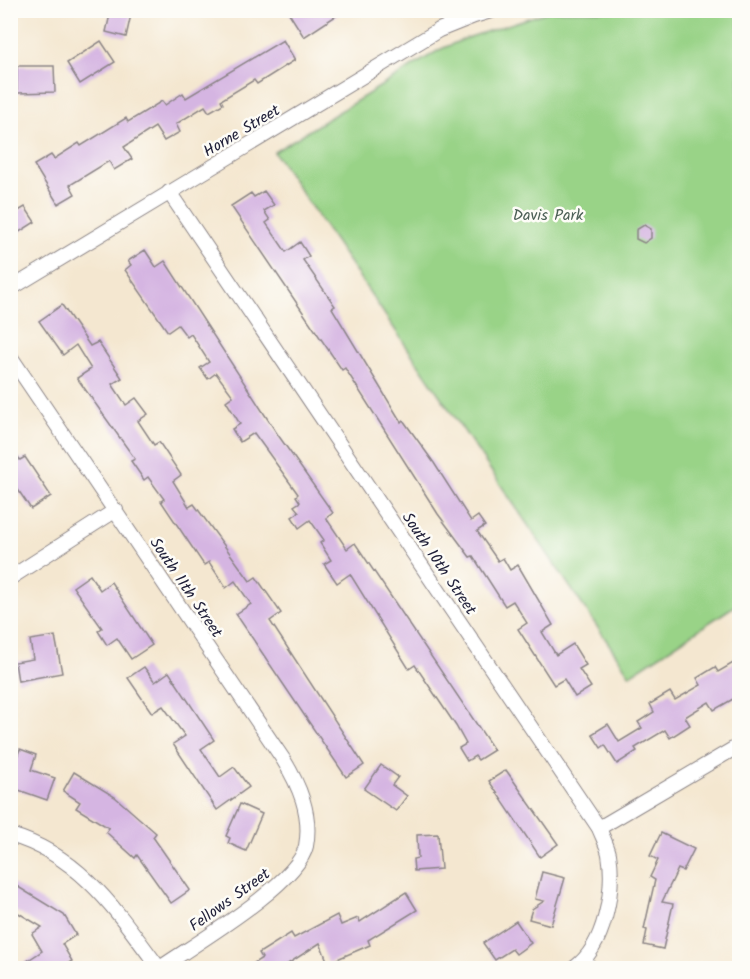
<svg xmlns="http://www.w3.org/2000/svg" width="750" height="979" viewBox="0 0 750 979" font-family="Kalam,sans-serif">
<style>
.green{fill:#99d387;stroke:#5e7a61;stroke-width:1.5}
.building{fill:#d5b5e2}
.lines{fill:none;stroke-linecap:round;stroke-linejoin:round}
.street-casing{stroke:#8b8486;stroke-width:16}
.street{stroke:#fff;stroke-width:14}
.labels{text-anchor:middle;stroke-width:5;stroke-linejoin:round;paint-order:stroke}
.street-label{font-size:16px;fill:#22223b;stroke:#fdfcf7}
.park-label{font-size:16px;fill:#4c6056;stroke:#fdfcf7}
</style>
<rect width="100%" height="100%" fill="#fdfcf7"/>
<filter id="ink" filterUnits="userSpaceOnUse"><feTurbulence type="fractalNoise" baseFrequency=".0167" numOctaves="2"/><feDisplacementMap in="SourceGraphic" scale="12" xChannelSelector="R" yChannelSelector="G"/><feConvolveMatrix kernelMatrix="1 2 1 2 8 2 1 2 1" color-interpolation-filters="sRGB"/></filter>
<filter id="wash" filterUnits="userSpaceOnUse"><feTurbulence type="fractalNoise" baseFrequency=".008" numOctaves="4" result="noise"/><feDisplacementMap in="SourceGraphic" scale="24" xChannelSelector="R" yChannelSelector="G"/><feGaussianBlur stdDeviation="1.35" result="paint"/><feColorMatrix in="noise" values="0 0 0 0 0 0 0 0 0 0 0 0 0 0 0 0 0 1.4 0 .05"/><feComposite in="paint" operator="in"/></filter>
<g filter="url(#wash)">
<rect width="100%" height="100%" fill="#f4e7d0"/>
<path class="green" d="M 550,11 L 739,11 L 739,603 L 630,675 L 274,152 L 439,50 L 464,39 Z"/>
<g id="blocks">
<g class="building">
<path d="M 111,10 L 132,10 L 126,37 L 106,32 Z"/>
<path d="M 287,10 L 345,10 L 304,37 Z"/>
<path d="M 283,40 L 295,60 L 257,84 L 254,80 L 221,100 L 223,104 L 209,112 L 205,106 L 176,124 L 180,132 L 164,141 L 155,127 L 124,147 L 132,159 L 114,170 L 109,161 L 70,185 L 75,194 L 58,204 L 34,165 L 51,155 L 54,159 L 79,143 L 81,146 L 126,118 L 128,122 L 162,101 L 165,105 L 183,93 L 186,98 Z"/>
<path d="M 101,41 L 115,62 L 80,84 L 67,63 Z"/>
<path d="M 17,66 L 54,66 L 55,92 L 17,93 Z"/>
<path d="M 264,191 L 274,205 L 264,211 L 270,220 L 266,223 L 286,252 L 300,242 L 309,256 L 303,260 L 335,306 L 332,308 L 401,422 L 403,420 L 434,463 L 471,521 L 478,516 L 485,526 L 477,531 L 498,561 L 503,558 L 510,570 L 518,565 L 553,625 L 542,632 L 556,655 L 573,644 L 586,665 L 579,669 L 591,687 L 575,697 L 564,679 L 554,685 L 518,629 L 527,623 L 513,601 L 505,606 L 473,556 L 470,557 L 438,514 L 345,368 L 342,370 L 231,206 L 251,193 L 254,197 Z"/>
<path d="M 25,207 L 35,222 L 10,238 L 10,216 Z"/>
<path d="M 644,225 L 651,229 L 651,238 L 644,243 L 636,239 L 636,230 Z"/>
<path d="M 145,250 L 156,267 L 165,261 L 278,435 L 333,513 L 326,518 L 347,549 L 355,543 L 494,750 L 478,760 L 475,756 L 467,761 L 459,748 L 466,744 L 456,726 L 415,665 L 409,669 L 350,574 L 337,583 L 324,564 L 331,560 L 320,543 L 324,540 L 310,520 L 299,528 L 292,517 L 299,512 L 294,506 L 300,502 L 296,496 L 298,494 L 254,433 L 240,442 L 232,429 L 240,424 L 226,401 L 233,396 L 216,373 L 208,379 L 200,368 L 209,362 L 191,334 L 187,337 L 178,325 L 168,332 L 125,270 L 131,265 L 128,261 Z"/>
<path d="M 62,305 L 90,346 L 98,342 L 122,378 L 112,384 L 126,405 L 136,398 L 148,414 L 138,421 L 154,445 L 159,442 L 181,475 L 173,481 L 189,507 L 194,504 L 250,581 L 256,577 L 281,613 L 270,621 L 364,765 L 346,777 L 236,614 L 251,604 L 235,581 L 226,588 L 209,562 L 204,565 L 161,501 L 164,499 L 148,477 L 144,480 L 131,461 L 135,459 L 77,378 L 91,369 L 76,345 L 63,355 L 39,321 Z"/>
<path d="M 10,445 L 20,460 L 25,457 L 51,496 L 31,509 L 10,478 Z"/>
<path d="M 90,575 L 100,590 L 111,582 L 152,645 L 131,659 L 117,638 L 107,645 L 98,631 L 102,628 L 73,587 Z"/>
<path d="M 55,636 L 62,673 L 18,681 L 15,662 L 33,659 L 30,640 Z"/>
<path d="M 740,659 L 740,695 L 714,710 L 709,702 L 685,717 L 690,725 L 670,738 L 665,730 L 635,748 L 637,751 L 617,764 L 605,745 L 601,748 L 592,734 L 608,724 L 619,742 L 642,728 L 638,722 L 654,712 L 650,704 L 670,692 L 675,700 L 701,685 L 697,678 L 715,667 L 718,672 Z"/>
<path d="M 144,667 L 155,682 L 169,672 L 214,740 L 201,749 L 220,777 L 234,767 L 249,787 L 217,810 L 173,744 L 185,736 L 163,706 L 152,713 L 128,678 Z"/>
<path d="M 20,749 L 36,755 L 31,770 L 55,778 L 47,800 L 10,787 L 10,776 Z"/>
<path d="M 381,765 L 398,777 L 392,785 L 407,796 L 396,811 L 364,789 Z"/>
<path d="M 506,770 L 558,844 L 540,857 L 489,781 Z"/>
<path d="M 74,772 L 115,797 L 156,833 L 153,837 L 190,890 L 171,903 L 137,855 L 135,858 L 106,832 L 109,828 L 76,808 L 80,802 L 63,791 Z"/>
<path d="M 240,804 L 262,814 L 246,851 L 228,843 L 230,838 L 226,836 Z"/>
<path d="M 661,833 L 694,849 L 683,871 L 678,869 L 662,902 L 673,904 L 663,949 L 644,945 L 647,930 L 644,929 L 655,880 L 650,877 L 658,860 L 650,856 Z"/>
<path d="M 438,834 L 441,869 L 414,871 L 413,859 L 418,858 L 417,835 Z"/>
<path d="M 542,872 L 565,878 L 551,925 L 529,919 L 532,909 L 544,901 L 535,899 Z"/>
<path d="M 10,882 L 64,915 L 76,935 L 62,944 L 72,961 L 59,969 L 15,969 L 42,951 L 32,934 L 42,927 L 10,908 Z"/>
<path d="M 406,892 L 417,910 L 368,940 L 370,945 L 328,963 L 320,943 L 280,969 L 245,969 L 262,958 L 259,953 L 291,933 L 294,938 L 337,915 L 341,925 L 358,918 L 360,922 Z"/>
<path d="M 516,921 L 531,943 L 516,954 L 512,949 L 495,960 L 483,943 Z"/>
</g>
</g>
</g>
<g filter="url(#ink)">
<use href="#blocks" fill-opacity="0" stroke="#8b8486" stroke-width="1.5"/>
<g class="lines">
<defs>
<g id="street">
<path d="M 169,192 L 599,828 C 602,836 607,845 609,854 C 615,889 605,947 574,968"/>
<path d="M 10,289 L 439,30 L 474,16 L 494,10"/>
<path d="M 10,356 L 283,759 C 299,785 312,814 306,846 C 298,884 193,945 160,968"/>
<path d="M 10,578 L 116,510"/>
<path d="M 599,828 L 740,745"/>
<path d="M 10,835 C 81,855 118,913 159,968"/>
</g>
</defs>
<use href="#street" class="street-casing"/>
<use href="#street" class="street"/>
</g>
</g>
<g class="labels">
<g class="street-label">
<text transform="translate(241 130) rotate(-31)" y="6">Horne Street</text>
<text transform="translate(440 563) rotate(56)" y="6">South 10th Street</text>
<text transform="translate(187 587) rotate(56)" y="6">South 11th Street</text>
<text transform="translate(229 899) rotate(-36)" y="6">Fellows Street</text>
</g>
<g class="park-label">
<text x="548" y="220">Davis Park</text>
</g>
</g>
<rect width="750" height="979" fill="none" stroke="#fdfcf7" stroke-width="36"/>
</svg>
